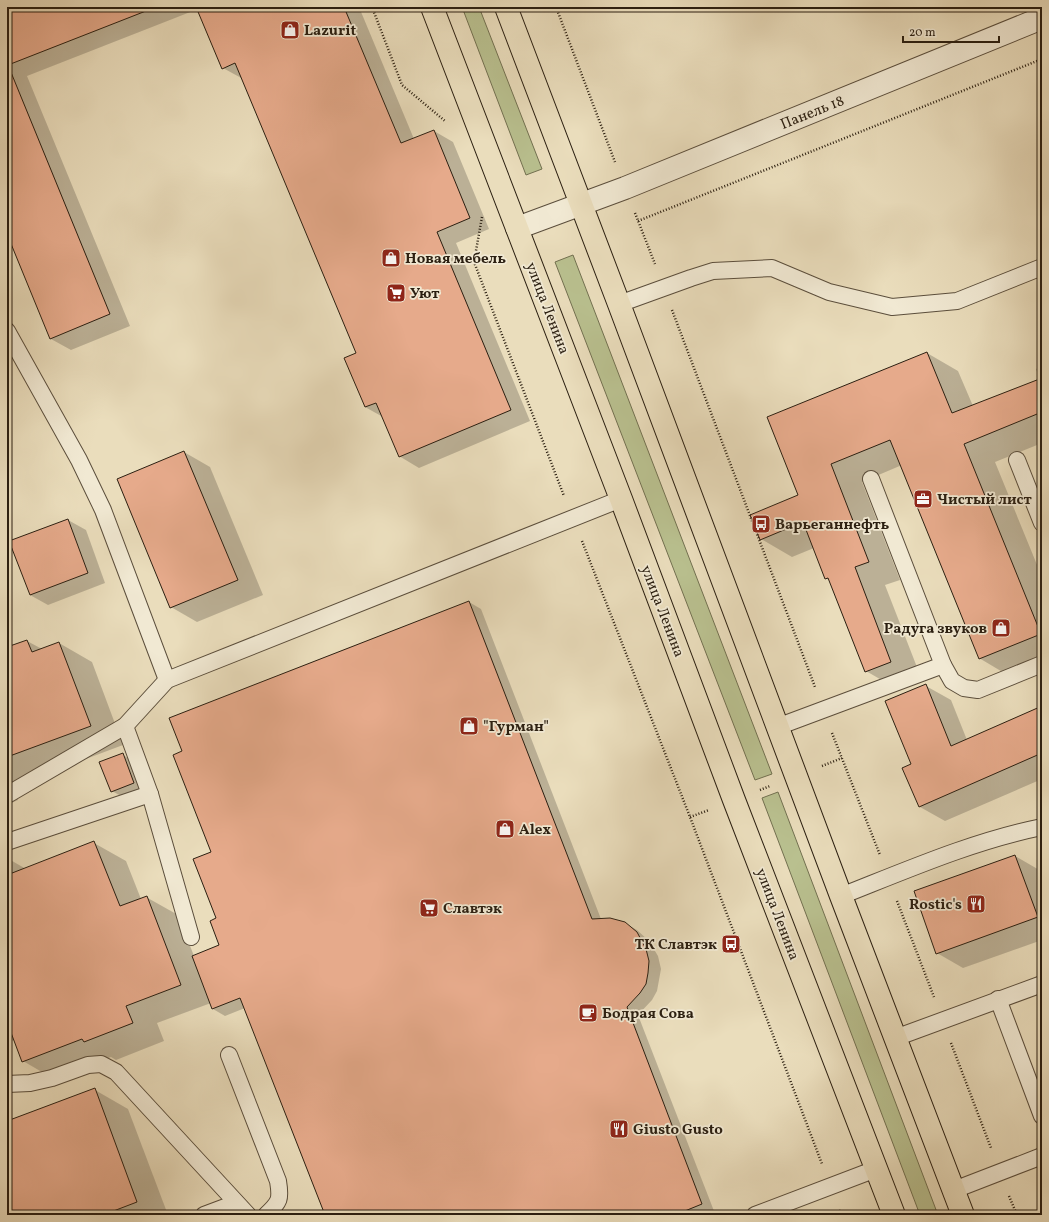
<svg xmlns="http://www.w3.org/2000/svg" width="1049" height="1222" viewBox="0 0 1049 1222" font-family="Vollkorn,serif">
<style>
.green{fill:#b9c08f;stroke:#727050}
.shadow{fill:#0003}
.building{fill:#e6aa8b;stroke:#2b1f11}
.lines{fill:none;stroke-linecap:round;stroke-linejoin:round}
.service-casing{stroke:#5b4e3c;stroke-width:18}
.minor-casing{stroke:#5b4e3c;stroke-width:24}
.primary-casing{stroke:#2b1f11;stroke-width:24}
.path{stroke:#2b1f11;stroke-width:2.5;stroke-dasharray:1 2;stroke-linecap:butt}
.service{stroke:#f1e9d3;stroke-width:16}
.minor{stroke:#f1e9d3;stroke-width:22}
.primary{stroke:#eaddbc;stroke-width:22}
.labels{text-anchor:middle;stroke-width:3.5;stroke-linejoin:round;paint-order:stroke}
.poi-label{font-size:15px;font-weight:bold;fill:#2b1f11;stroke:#f1e9d3;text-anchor:start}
.street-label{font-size:15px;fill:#2b1f11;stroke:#f1e9d3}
</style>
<rect width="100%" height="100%" fill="#eaddbc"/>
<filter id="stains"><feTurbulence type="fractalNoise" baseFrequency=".005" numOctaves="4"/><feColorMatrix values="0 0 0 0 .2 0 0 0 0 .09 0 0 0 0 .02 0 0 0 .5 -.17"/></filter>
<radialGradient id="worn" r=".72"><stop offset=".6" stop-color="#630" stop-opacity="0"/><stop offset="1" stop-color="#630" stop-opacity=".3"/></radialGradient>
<g class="green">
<path d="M 462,7 L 479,7 L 542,169 L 526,175 Z"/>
<path d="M 573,255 L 772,774 L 755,780 L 555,262 Z"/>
<path d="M 778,792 L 938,1215 L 920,1215 L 762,798 Z"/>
</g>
<g class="shadow">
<path d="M 7,7 L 359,7 L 414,139 L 434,131 L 453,142 L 489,229 L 456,243 L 530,421 L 419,468 L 399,456 L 383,417 L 365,407 L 357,354 L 243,79 L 223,68 L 198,9 L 27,76 L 130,326 L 71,350 L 51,339 L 7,232 Z"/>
<path d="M 927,353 L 958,371 L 973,406 L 1040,380 L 1036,369 L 1042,366 L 1042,443 L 995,462 L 1042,577 L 1042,664 L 1011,677 L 979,658 L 902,465 L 862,482 L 900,580 L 885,585 L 922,680 L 897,689 L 866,671 L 830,581 L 826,578 L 814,548 L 792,557 L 761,539 Z"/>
<path d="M 184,452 L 210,467 L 263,595 L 197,622 L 171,607 Z"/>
<path d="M 68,520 L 86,530 L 105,583 L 48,605 L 30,595 Z"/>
<path d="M 469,602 L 481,609 L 601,919 L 624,923 L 637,930 L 649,941 L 658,956 L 661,969 L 657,991 L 652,1000 L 638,1015 L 714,1211 L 704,1215 L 326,1215 L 245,1008 L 225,1016 L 213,1009 L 211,1003 L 157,1023 L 164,1041 L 116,1060 L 111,1057 L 54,1079 L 23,1061 L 15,1040 L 7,1042 L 7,858 L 26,869 L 94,843 L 126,861 L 141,899 L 146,897 L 178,915 L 194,956 L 221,946 L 217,919 L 212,853 Z"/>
<path d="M 27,641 L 42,649 L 59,643 L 92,662 L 123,745 L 14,786 L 18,800 L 7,805 L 7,648 Z"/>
<path d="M 926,686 L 951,700 L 967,740 L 1042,707 L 1042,779 L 945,821 L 920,807 L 903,768 L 912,764 Z"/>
<path d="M 123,755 L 131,760 L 142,788 L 121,796 L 112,791 Z"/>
<path d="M 1015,856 L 1041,871 L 1042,874 L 1042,940 L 963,968 L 937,953 Z"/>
<path d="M 95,1090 L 128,1109 L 168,1215 L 7,1215 L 7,1122 Z"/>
</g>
<g class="building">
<path d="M 7,7 L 150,7 L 151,9 L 8,65 L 110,314 L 50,339 L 7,234 Z"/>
<path d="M 196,7 L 344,7 L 401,143 L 434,130 L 470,218 L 437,232 L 511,410 L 399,457 L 376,403 L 365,407 L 344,358 L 356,353 L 235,63 L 222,69 Z"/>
<path d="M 927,352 L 952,413 L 1042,378 L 1042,412 L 964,444 L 1041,634 L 979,659 L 890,440 L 831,464 L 869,562 L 855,567 L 891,662 L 865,672 L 828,578 L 825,579 L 803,522 L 760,540 L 750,515 L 798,495 L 767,417 Z"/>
<path d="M 184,451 L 238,580 L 170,608 L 117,479 Z"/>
<path d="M 68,519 L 88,573 L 30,595 L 9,541 Z"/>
<path d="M 469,601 L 592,919 L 610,918 L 625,922 L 637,932 L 646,949 L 649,961 L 648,973 L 646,984 L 640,993 L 627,1007 L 702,1204 L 675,1215 L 325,1215 L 240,998 L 212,1009 L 192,956 L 219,945 L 210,921 L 216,918 L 193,859 L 211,852 L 173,755 L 182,751 L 169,718 Z"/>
<path d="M 27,640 L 32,652 L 59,642 L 91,726 L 7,757 L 7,647 Z"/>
<path d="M 926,684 L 951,746 L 1042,706 L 1042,753 L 919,807 L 902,768 L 911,764 L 885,701 Z"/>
<path d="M 123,753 L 134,783 L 111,792 L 99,762 Z"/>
<path d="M 94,841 L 120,906 L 147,896 L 181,985 L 126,1006 L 133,1023 L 84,1042 L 82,1039 L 22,1062 L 7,1022 L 7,875 Z"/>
<path d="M 1015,855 L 1038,917 L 936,954 L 914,891 Z"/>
<path d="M 95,1088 L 137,1202 L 103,1215 L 7,1215 L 7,1121 Z"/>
</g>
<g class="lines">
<defs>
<g id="service">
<path d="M 619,304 L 691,278 L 713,271 L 772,268 L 829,292 L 892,307 L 957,301 L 1042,267"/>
<path d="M 7,331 L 79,460 L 103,510 L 167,680"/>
<path d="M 1017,460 L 1042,523"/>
<path d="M 943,665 L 952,681 L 964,688 L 978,690 L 1042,664"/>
<path d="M 125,726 L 150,794 L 191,937"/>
<path d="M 777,727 L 943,665 L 871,479"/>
<path d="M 7,795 L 125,726 L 167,680 L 621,499"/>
<path d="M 7,842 L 150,794"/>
<path d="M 841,896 C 907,870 973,841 1042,827"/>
<path d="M 998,999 L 1042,1116"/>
<path d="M 895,1038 L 1042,984"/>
<path d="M 229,1055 L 278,1181 C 281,1199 280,1202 266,1215"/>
<path d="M 7,1084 L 30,1083 L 52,1078 L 88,1065 L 101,1064 L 116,1072 L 248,1215"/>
<path d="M 954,1190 L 1042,1156"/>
<path d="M 204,1215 L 236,1203"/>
<path d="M 755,1215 L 876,1169"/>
</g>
<path id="minor" d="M 517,228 L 625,188 L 1042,18"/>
<g id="primary">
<path d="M 432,7 L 621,499 L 734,800 L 894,1215"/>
<path d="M 506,7 L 619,304 L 841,896 L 963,1215"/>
</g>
</defs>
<use href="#service" class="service-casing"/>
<use href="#minor" class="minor-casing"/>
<use href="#primary" class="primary-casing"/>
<g class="path">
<path d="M 372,7 L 402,85 L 445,121"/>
<path d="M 556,7 L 615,162"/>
<path d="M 635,213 L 655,264"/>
<path d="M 482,217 L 474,262 L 564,496"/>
<path d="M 638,221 L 1042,59"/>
<path d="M 672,310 L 815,687"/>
<path d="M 582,541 L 690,817 L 822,1164"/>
<path d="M 832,733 L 880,855"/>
<path d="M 822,766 L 842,758"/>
<path d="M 760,790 L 770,786"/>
<path d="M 690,817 L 709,810"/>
<path d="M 897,901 L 934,997"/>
<path d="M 951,1043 L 991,1148"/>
<path d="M 1009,1196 L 1017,1215"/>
<path d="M 839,1210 L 841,1215"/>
</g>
<use href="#service" class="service"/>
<use href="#minor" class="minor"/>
<use href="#primary" class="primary"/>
</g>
<defs>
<symbol id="shop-square" viewBox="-11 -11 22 22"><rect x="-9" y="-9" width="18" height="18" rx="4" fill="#8f2418" stroke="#f1e9d3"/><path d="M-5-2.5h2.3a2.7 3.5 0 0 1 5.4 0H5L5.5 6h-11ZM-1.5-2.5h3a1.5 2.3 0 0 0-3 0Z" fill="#fff"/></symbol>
<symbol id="supermarket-square" viewBox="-11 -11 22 22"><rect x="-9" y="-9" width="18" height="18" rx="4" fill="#8f2418" stroke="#f1e9d3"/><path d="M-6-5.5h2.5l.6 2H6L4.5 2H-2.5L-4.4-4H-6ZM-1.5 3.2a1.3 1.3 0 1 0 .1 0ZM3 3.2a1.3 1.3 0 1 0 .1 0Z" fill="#fff"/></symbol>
<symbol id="office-square" viewBox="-11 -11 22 22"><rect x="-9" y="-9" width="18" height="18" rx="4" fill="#8f2418" stroke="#f1e9d3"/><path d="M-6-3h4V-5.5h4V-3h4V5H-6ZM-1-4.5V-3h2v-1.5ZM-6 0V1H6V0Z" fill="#fff"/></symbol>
<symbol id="bus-square" viewBox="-11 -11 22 22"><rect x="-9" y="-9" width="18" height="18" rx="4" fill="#8f2418" stroke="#f1e9d3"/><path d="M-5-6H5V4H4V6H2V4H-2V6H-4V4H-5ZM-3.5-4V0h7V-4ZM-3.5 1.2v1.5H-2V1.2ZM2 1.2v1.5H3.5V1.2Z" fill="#fff"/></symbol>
<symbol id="restaurant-square" viewBox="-11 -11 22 22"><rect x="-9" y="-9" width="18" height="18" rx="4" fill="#8f2418" stroke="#f1e9d3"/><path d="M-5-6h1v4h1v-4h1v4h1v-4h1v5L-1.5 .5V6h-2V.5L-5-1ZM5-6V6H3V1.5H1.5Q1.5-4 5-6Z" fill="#fff"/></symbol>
<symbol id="cafe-square" viewBox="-11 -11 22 22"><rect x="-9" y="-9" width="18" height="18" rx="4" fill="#8f2418" stroke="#f1e9d3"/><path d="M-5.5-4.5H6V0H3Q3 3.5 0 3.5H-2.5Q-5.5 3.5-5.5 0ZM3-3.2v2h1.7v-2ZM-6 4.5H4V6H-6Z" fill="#fff"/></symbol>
</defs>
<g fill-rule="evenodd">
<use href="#shop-square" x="279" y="19" width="22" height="22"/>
<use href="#shop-square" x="380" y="247" width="22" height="22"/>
<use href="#supermarket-square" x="385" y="282" width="22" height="22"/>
<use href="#office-square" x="912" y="488" width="22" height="22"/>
<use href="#bus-square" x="750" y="513" width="22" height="22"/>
<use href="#shop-square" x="990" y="617" width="22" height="22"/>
<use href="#shop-square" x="458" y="715" width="22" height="22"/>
<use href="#shop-square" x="494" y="818" width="22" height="22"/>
<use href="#restaurant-square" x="965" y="893" width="22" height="22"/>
<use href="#supermarket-square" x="418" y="897" width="22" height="22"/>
<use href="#bus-square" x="720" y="933" width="22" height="22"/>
<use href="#cafe-square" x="577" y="1002" width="22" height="22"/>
<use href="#restaurant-square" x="608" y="1118" width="22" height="22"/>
</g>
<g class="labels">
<g class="poi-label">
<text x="304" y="35">Lazurit</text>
<text x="405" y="263">Новая мебель</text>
<text x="410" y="298">Уют</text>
<text x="937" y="504">Чистый лист</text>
<text x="775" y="529">Варьеганнефть</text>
<text x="987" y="633" text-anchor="end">Радуга звуков</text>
<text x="483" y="731">"Гурман"</text>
<text x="519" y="834">Alex</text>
<text x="962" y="909" text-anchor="end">Rostic's</text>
<text x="443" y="913">Славтэк</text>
<text x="717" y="949" text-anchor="end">ТК Славтэк</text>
<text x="602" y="1018">Бодрая Сова</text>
<text x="633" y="1134">Giusto Gusto</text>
</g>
<g class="street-label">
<text transform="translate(812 112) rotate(-22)" y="5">Панель 18</text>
<text transform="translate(548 308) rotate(69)" y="5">улица Ленина</text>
<text transform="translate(663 611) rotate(69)" y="5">улица Ленина</text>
<text transform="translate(778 914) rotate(69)" y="5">улица Ленина</text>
</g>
</g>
<rect width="1049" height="1222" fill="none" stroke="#eaddbc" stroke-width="24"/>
<rect x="8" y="8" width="1033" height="1206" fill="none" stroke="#2b1f11" stroke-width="2"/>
<rect x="12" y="12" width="1025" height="1198" fill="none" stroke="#2b1f11"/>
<path d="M903 36v6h96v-6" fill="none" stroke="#2b1f11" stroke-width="2"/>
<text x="909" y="36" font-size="12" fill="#2b1f11" stroke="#f1e9d3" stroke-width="3" paint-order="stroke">20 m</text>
<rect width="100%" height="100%" filter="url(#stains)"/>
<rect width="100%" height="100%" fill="url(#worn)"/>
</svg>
